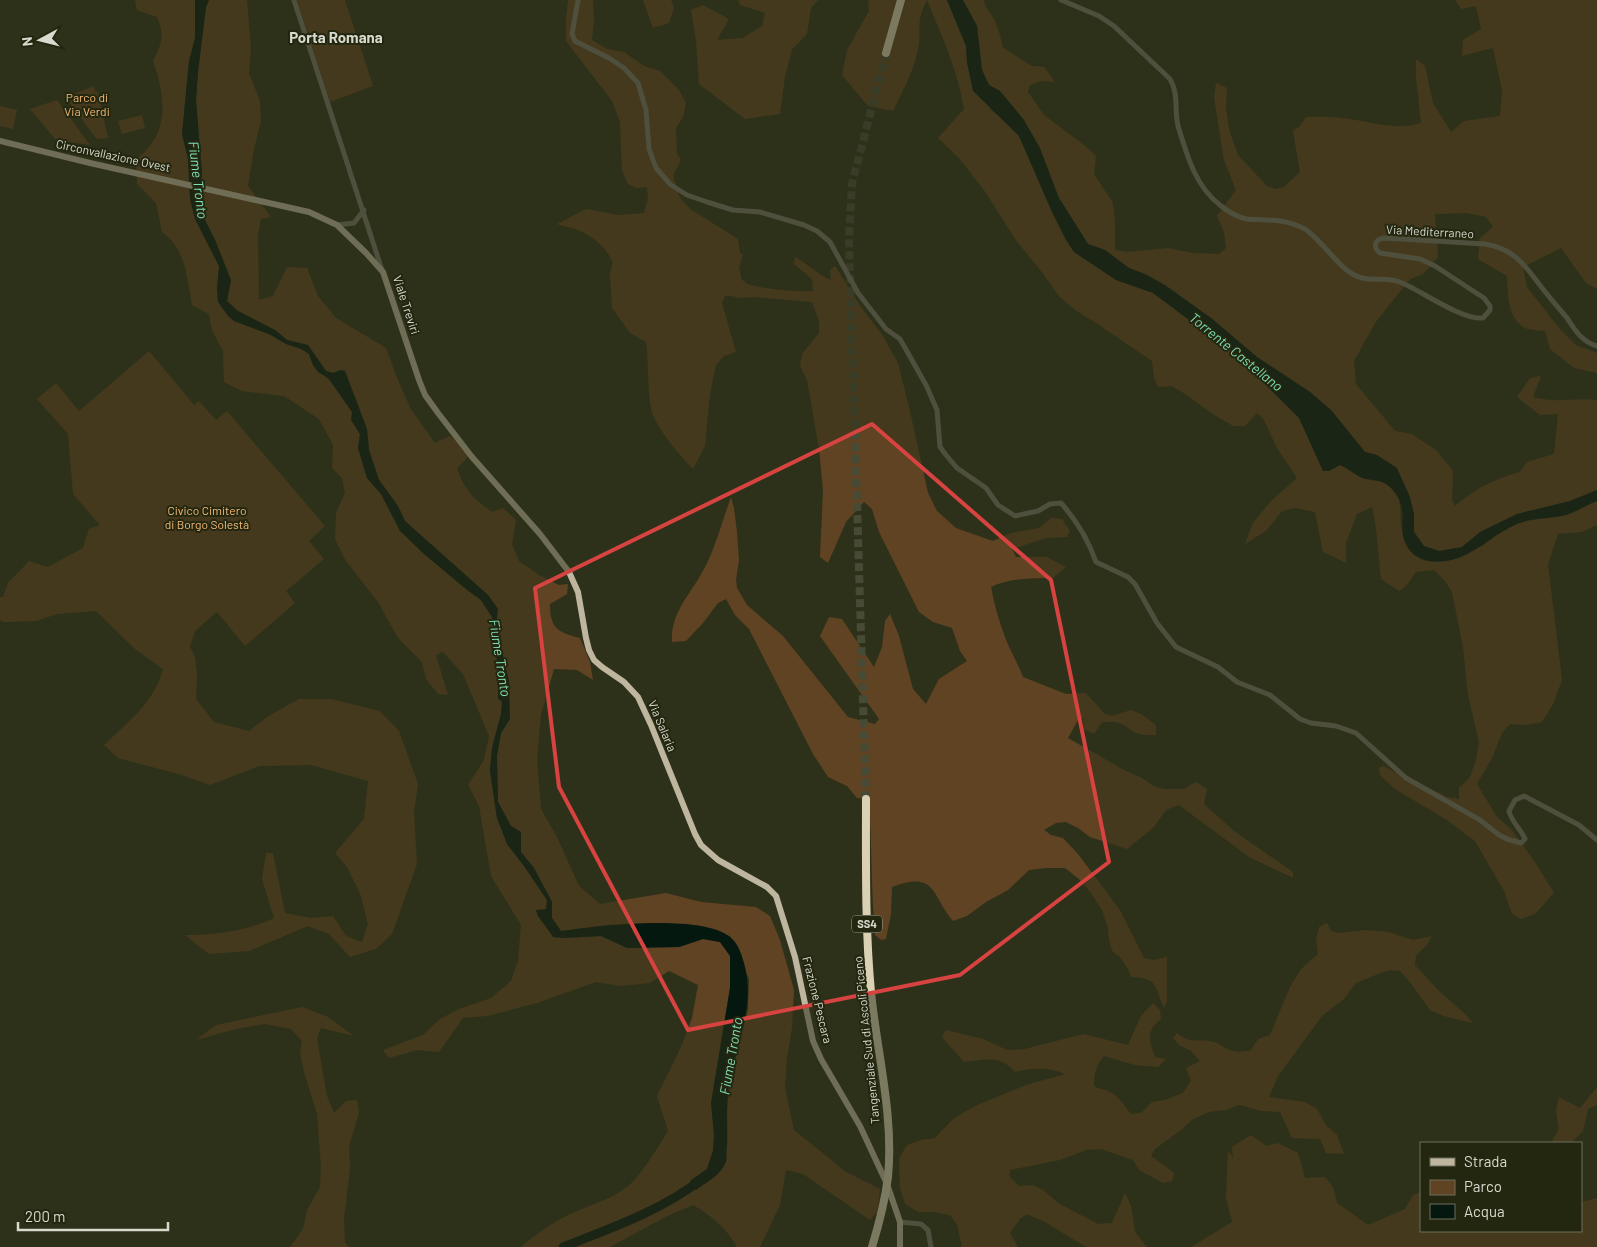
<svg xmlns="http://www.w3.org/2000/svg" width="1597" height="1247" viewBox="0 0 1597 1247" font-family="Barlow,sans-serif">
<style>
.green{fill:#604322}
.water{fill:#051810}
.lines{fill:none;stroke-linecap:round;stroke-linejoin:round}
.river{stroke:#051810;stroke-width:9}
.highway-tunnel{stroke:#474a35;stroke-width:8;stroke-dasharray:8 4;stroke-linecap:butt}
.minor{stroke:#767367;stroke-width:5}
.major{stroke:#beb69f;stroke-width:6}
.highway{stroke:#dad1b4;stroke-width:8}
.marked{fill:none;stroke:#d64341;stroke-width:4;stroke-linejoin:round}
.labels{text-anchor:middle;stroke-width:4;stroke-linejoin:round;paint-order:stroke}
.shield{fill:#242710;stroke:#a1a494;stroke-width:1}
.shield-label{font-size:11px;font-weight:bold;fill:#d7dacc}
.park-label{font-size:12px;fill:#f6b976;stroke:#242710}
.street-label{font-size:12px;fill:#d7dacc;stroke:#242710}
.water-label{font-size:14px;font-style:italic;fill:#7cdcb3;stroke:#242710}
.quarter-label{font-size:15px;font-weight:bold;fill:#d7dacc;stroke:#242710}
</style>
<rect width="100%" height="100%" fill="#2e311a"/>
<g class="green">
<path d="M 135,0 L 195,0 L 195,38 L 189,61 L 182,134 L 188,159 L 190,199 L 195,219 L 219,266 L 217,289 L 232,318 L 234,321 L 271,335 L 286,344 L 301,349 L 309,354 C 315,372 315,367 327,378 C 336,386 344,399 350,409 C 356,418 352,425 360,434 L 358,448 L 367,478 L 381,494 L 391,511 L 467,590 L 481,600 L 492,617 L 498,671 L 498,698 L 502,702 L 501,714 L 492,748 L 490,771 L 497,818 L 507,844 L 524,866 L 547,900 L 546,909 L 537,915 L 546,925 L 553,937 L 564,938 L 601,936 L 627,948 L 679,947 L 703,939 L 720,942 L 730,956 L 730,988 L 711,1103 L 714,1135 L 713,1151 L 707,1169 L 690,1181 L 696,1190 L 726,1162 L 727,1109 L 730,1080 L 748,1009 L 749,979 L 730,936 L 670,924 L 658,923 L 606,925 L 561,931 L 552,918 L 552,902 L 534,868 L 521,852 L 521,832 L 511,826 L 498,802 L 497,756 L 501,733 L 510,719 L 496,626 L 498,609 L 488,595 L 405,521 L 398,506 L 379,480 L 369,450 L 367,429 L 345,371 L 341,370 L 333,373 L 326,371 L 308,345 L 287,340 L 275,330 L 238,311 L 227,301 L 231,280 L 215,240 L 204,218 L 199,195 L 202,174 L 196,100 L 198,72 L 206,7 L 209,0 L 247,0 L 251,49 L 249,73 L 260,101 L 261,121 L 254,149 L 248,186 L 271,217 L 261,219 L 258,234 L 259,300 L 273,296 L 287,267 L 307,268 L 318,296 L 336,318 L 386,348 L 396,375 L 410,408 L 435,443 L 450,436 L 471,454 L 457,468 C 464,490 474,499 492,512 L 503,508 L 516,520 L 512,544 L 519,561 L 539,575 L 559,585 L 568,584 L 567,594 L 550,604 C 550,628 557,632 580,638 L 590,662 L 593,680 L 577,670 L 554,669 L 541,715 L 537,760 L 541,809 L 557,837 L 579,886 L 600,904 L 666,893 L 701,902 L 756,907 L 770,916 L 780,940 L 794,990 L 792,1028 L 787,1058 L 785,1088 L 794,1130 L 846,1172 L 880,1189 L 878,1211 L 870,1220 L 803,1174 L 786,1170 L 780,1205 L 760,1247 L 737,1247 C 728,1230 710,1214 693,1205 L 665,1217 L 610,1247 L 521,1247 C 535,1235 552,1223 568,1215 C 588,1205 609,1201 627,1187 C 640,1177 659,1146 668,1131 L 657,1096 L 681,1047 L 692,1018 L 698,985 L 669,971 L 650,983 L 620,986 L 596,982 L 537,1003 L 487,1016 L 463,1018 L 439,1052 L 417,1050 L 389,1058 L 383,1050 L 423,1035 L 440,1019 L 459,1009 L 491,998 L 511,981 L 518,961 L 521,925 L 491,876 L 479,806 L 468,785 L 484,760 L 489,736 L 463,674 L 443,652 L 436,655 L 448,695 L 438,694 L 426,679 L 422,662 L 398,638 L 378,602 L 346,561 L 335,539 L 336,513 L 345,493 L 342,478 L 332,468 L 333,445 L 319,419 L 284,396 L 242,391 L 224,382 L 223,351 L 212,330 L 209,314 L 192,305 C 187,278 186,249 162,232 L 156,203 L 137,184 L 136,159 C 170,134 166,98 153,61 C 162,43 165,36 157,17 L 137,10 Z"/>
<path d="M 297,0 L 345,0 L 373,86 L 330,102 Z"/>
<path d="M 568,0 L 593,0 L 594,20 L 592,40 L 607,49 L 624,52 L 644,66 L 660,71 L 679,90 L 686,103 L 683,117 L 676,128 L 677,154 L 681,160 L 673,175 L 680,198 L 690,209 L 738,239 L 740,253 L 743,255 L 739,268 L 742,280 C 743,280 747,284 748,284 C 759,289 802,292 813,291 L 812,279 L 794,264 L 795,257 C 808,264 818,275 831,280 L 830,270 L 835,266 L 861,307 L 883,336 L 898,363 L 910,411 L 928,493 L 937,511 L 956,528 L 993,541 L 1011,533 L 1039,528 L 1051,518 L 1062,519 L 1070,531 L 1067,537 L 1047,538 L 1012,549 L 1016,557 L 1047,557 L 1066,567 L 1053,578 C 1034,578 1009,578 991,587 C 994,604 999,621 1005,637 C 1009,649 1018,663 1023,677 L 1066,694 L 1086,693 L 1105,714 L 1112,716 L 1131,710 L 1141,714 L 1156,725 L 1156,735 L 1144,735 L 1134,732 L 1124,725 L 1116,722 L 1102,722 L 1094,734 L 1084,729 L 1083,718 L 1078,720 L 1068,738 L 1124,770 L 1140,777 L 1154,786 L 1164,789 L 1184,789 L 1196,782 L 1207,789 L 1204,804 L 1234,831 L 1293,872 L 1293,878 L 1249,857 L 1179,805 L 1166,810 L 1154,827 L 1127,849 L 1090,837 L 1078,828 L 1066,822 L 1056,823 L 1044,830 L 1051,835 L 1063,838 L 1078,854 L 1120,910 L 1144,958 L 1154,960 L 1167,957 L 1167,1001 L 1164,1008 C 1154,986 1159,978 1131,977 L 1128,969 L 1120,957 L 1113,952 L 1109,941 L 1108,928 L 1102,910 L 1091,893 L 1079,879 L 1065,868 L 1046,868 L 1029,870 L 1008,890 L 986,902 L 967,916 L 953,921 C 931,895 937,870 892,887 L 891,914 L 886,939 L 881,940 L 875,935 C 871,890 872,844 869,799 L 857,798 L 847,786 L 828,777 L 813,754 L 749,629 L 735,615 L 726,599 L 718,603 L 703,623 L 686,641 L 672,642 C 670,613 691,594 704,569 C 715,549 723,519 731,497 L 734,508 L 737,532 L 739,560 L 736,579 L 737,588 L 747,605 L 783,636 L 848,717 L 875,724 L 879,719 L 820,636 L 829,617 L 842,619 L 874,667 L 882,647 L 885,621 L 890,614 L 899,636 L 913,689 L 926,704 L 939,679 L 967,661 L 960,651 L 952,628 L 933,622 L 919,612 L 879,532 L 872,509 L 864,502 L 846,522 L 828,563 L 820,557 L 823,490 L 819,449 L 807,380 L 800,366 L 802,354 L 819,333 L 819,321 L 812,302 L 753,297 L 739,298 L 732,296 L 725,296 L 722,303 L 736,352 L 724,356 L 716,365 L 710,394 L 705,446 L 693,469 C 678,453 662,435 653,415 C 647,399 649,361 646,342 L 630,333 L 612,308 L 610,273 L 613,262 C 605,247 594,236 577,230 C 571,227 564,227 557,224 L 586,209 L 619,215 L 644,213 L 648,199 L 647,187 L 637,188 L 628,184 L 622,171 L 620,122 L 612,101 L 566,41 L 566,19 Z"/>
<path d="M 643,0 L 671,0 L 674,8 L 669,23 L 653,28 Z"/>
<path d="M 738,0 L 818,0 L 811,8 L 807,34 L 792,49 L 785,77 L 780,114 L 745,119 L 699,84 L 696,40 L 691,10 L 703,5 L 729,19 L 717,40 L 743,38 L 762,26 L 765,13 L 740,5 Z"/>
<path d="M 868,0 L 947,0 L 966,46 L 967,63 L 991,110 L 1004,120 L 1019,136 L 1052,212 L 1066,240 L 1074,252 L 1116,280 L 1153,293 L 1239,357 L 1260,376 L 1268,387 L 1299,418 L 1323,470 L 1329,471 L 1340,465 C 1347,468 1353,473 1360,477 C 1369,482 1381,479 1390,486 C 1405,499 1398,514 1402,530 C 1405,538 1410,547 1414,555 L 1482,546 L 1491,538 L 1516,524 L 1530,519 L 1562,516 L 1597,501 L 1597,525 L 1582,532 L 1558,534 L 1548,564 L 1562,680 L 1553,704 L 1542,722 L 1525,725 L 1510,724 L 1502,733 L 1492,758 L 1477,784 L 1497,817 L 1512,830 L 1536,864 L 1554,893 L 1535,914 L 1521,919 L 1512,914 L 1504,891 L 1475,841 L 1447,820 L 1395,789 L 1380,775 L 1379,768 L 1383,766 L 1447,797 L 1459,799 L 1459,788 L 1470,777 L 1476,760 L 1479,742 L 1468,695 L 1463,647 L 1452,592 L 1445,581 L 1434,570 L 1416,572 L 1406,586 L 1399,591 L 1381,579 L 1376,528 L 1372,507 L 1357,514 L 1346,543 L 1346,563 L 1323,552 L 1315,512 L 1295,508 L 1282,511 L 1266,531 L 1245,544 L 1253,523 L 1271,501 L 1297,478 L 1277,448 L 1263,418 L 1257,413 L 1245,426 L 1233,426 L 1213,414 L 1185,394 L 1172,386 L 1158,387 L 1154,378 L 1152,361 L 1099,325 L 1075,310 L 1059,296 L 1041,271 L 1015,239 L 984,190 L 959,158 L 938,138 L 964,109 C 958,71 942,36 927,0 C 915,22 922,29 918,49 C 914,71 902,92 893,111 L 868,106 L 842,75 L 847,50 L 869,11 Z"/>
<path d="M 963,0 L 984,0 C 985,9 991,13 995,21 C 999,30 1001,39 1003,48 L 1032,66 L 1044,67 L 1055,82 L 1040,81 L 1030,85 L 1028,92 L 1044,115 L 1084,145 L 1096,156 L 1094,174 L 1113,203 L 1115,222 L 1115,250 L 1127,252 L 1168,248 L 1192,253 L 1219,254 L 1226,248 L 1224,232 L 1217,216 L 1236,190 L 1224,160 L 1214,97 L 1216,83 L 1227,88 L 1226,108 L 1229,130 L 1238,155 L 1267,186 L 1276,189 L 1284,187 L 1300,172 L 1293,131 L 1300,126 L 1306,117 C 1323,116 1340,117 1356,120 C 1378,124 1400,130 1421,123 L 1416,77 L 1416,59 L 1425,66 L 1433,103 L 1451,132 L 1464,121 L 1500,116 L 1502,90 L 1493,48 L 1462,56 L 1463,40 L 1481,29 L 1476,6 L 1461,9 L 1455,0 L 1597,0 L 1597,289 L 1586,283 L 1561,248 L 1523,267 L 1527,287 L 1559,328 L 1576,345 L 1597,353 L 1597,373 L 1574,368 L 1550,349 L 1545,331 C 1540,330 1530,330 1525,328 C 1507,318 1508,293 1507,276 L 1478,259 L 1480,238 L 1493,227 L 1486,217 L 1467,213 L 1435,214 L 1438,257 L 1423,274 L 1410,279 L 1375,323 L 1354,361 L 1356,384 L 1395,431 L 1412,434 L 1437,451 L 1453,471 L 1452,500 L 1455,506 C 1474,489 1496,478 1520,472 L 1527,462 L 1554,454 L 1558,414 L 1540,415 L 1517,397 L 1530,378 L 1541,376 L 1533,397 C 1557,404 1574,397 1597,400 L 1597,490 L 1570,501 L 1517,514 L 1480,532 L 1462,547 L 1439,551 L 1424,546 L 1414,532 L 1414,514 L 1377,455 L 1365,452 L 1331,410 L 1310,392 L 1257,357 L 1211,318 L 1145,274 L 1129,268 L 1105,250 L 1088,244 L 1059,198 L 1024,120 L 1000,91 L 989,85 L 982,70 L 977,26 Z"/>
<path d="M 94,86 L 95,92 L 98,92 L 108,138 L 97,139 L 95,137 L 69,102 L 73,100 L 71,95 Z"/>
<path d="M 57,100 L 90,145 L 56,140 L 30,109 Z"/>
<path d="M 0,106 L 17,110 L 13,129 L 0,126 Z"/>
<path d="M 142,115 L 145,128 L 122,134 L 118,121 Z"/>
<path d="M 149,351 L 194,405 L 199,401 L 216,420 L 227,411 L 325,526 L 309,541 L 324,559 L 286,591 L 295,603 L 245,646 L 217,612 L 195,631 L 190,647 L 195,657 L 197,675 L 196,699 L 214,722 L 249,731 L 267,717 L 299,699 L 331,699 L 380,711 L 399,731 L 418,784 L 414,812 L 417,864 L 392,934 L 376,949 L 350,957 L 329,934 L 308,926 L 249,951 L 209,954 L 185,935 C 214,935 247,931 274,918 L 262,879 L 266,853 L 273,853 L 285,913 L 311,918 L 333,916 L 346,936 L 362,942 L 368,924 L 360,893 L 347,867 L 335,853 L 364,819 L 368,781 L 311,765 L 259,766 L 210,785 L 182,775 L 118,758 L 104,745 C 129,721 154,703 163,669 L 135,649 L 96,611 L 57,614 L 36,621 L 3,622 L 0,620 L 0,597 L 3,597 L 8,583 L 29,561 L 48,567 L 83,548 L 89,529 L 100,525 L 73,494 L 68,434 L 37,399 L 56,383 L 79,411 Z"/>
<path d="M 1327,923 L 1331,931 L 1339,933 L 1367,930 L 1388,932 L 1413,940 L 1432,936 L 1427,945 L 1416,955 L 1415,965 L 1440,992 L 1464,1013 L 1473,1023 L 1444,1016 L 1430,1010 L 1409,981 L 1400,971 L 1390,970 L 1373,976 L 1356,983 L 1344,999 L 1322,1016 L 1278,1076 L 1269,1097 L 1305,1102 L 1317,1109 L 1326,1125 L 1337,1135 L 1344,1154 L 1326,1153 L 1320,1139 L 1292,1138 L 1280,1112 L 1262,1111 L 1239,1105 L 1226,1110 L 1208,1112 L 1192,1120 L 1181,1130 L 1155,1149 L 1151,1156 L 1174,1173 L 1172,1181 L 1163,1183 L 1139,1170 L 1133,1160 L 1101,1149 L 1086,1150 L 1060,1160 L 1010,1170 L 1009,1176 L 1019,1186 L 1033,1185 L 1043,1190 L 1058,1203 L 1098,1224 L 1112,1223 L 1125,1193 L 1131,1206 L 1135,1232 L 1147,1247 L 1086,1247 L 1045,1222 L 1027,1214 L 1020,1219 L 1010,1233 L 1018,1247 L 962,1247 L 957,1225 L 950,1215 L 933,1212 L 918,1212 L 905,1204 L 900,1188 L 899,1158 L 907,1145 L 921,1140 L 935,1138 L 953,1119 L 973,1107 L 1026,1085 L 1065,1074 C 1048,1067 1033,1068 1015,1072 C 1000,1054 985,1060 964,1062 L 942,1037 L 946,1030 L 983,1039 L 1007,1050 L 1025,1049 L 1083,1034 L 1128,1045 L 1141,1016 L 1153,1003 L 1160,1010 L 1161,1019 C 1145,1032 1149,1040 1155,1057 L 1166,1059 L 1158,1067 L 1135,1065 L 1104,1056 C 1096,1065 1094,1073 1094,1086 C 1100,1090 1106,1089 1112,1093 C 1120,1098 1125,1107 1131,1114 L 1141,1113 L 1152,1102 L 1165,1100 L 1183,1093 L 1191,1081 L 1186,1068 L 1200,1061 L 1191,1051 L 1179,1045 L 1173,1038 L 1177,1033 C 1191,1045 1199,1038 1214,1042 C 1219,1043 1221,1046 1225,1048 C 1234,1053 1241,1052 1251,1050 L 1258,1039 L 1270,1035 L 1290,987 L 1301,969 L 1318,954 L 1316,940 L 1319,927 Z"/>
<path d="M 302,1007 L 328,1017 L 354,1036 L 321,1028 L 317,1038 L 327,1096 L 334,1113 L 346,1101 L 357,1100 L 359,1112 L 349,1147 L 350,1168 L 344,1219 L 345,1243 L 350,1247 L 290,1247 L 303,1229 L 307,1210 L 320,1187 L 321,1167 L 317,1114 L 304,1072 L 300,1052 L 302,1041 L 291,1029 L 265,1024 L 236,1029 L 196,1040 L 216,1025 Z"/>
<path d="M 1597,1087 L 1597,1105 L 1588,1109 L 1583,1131 L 1571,1143 L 1551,1143 L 1559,1129 L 1556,1110 L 1559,1097 L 1580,1108 Z"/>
<path d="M 1251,1135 L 1266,1146 L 1278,1143 L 1298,1153 L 1305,1178 L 1325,1177 L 1333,1187 L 1337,1203 L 1368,1225 L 1405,1209 L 1413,1195 L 1421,1192 L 1421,1231 L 1581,1231 L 1581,1202 L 1597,1198 L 1597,1247 L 1191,1247 L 1232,1222 L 1226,1198 L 1228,1151 L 1233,1158 L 1232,1147 Z"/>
</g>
<g class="water">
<path d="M 195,0 L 209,0 L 206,7 L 198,72 L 196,100 L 202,174 L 199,195 L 204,218 L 215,240 L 231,280 L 227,301 L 238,311 L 275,330 L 287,340 L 308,345 L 326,371 L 333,373 L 341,370 L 345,371 L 367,429 L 369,450 L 379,480 L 398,506 L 405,521 L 488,595 L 498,609 L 496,626 L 509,681 L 510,719 L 501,733 L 497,756 L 498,802 L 511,826 L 521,832 L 521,852 L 534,868 L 552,902 L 552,918 L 561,931 C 598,926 701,913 730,937 C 738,943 741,953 744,963 C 757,1009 733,1049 728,1093 C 726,1111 728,1129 727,1147 C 726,1151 727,1158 726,1162 C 721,1175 707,1182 696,1190 L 690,1181 L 707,1169 L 713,1151 L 714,1135 L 711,1103 L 730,988 L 730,956 L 720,942 L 703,939 L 679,947 L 627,948 L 601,936 L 564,938 L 553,937 C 548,928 538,919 536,910 L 546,909 L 547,900 L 524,866 L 507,844 L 497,818 L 490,771 L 492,748 L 501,714 L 502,702 L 498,698 L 498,671 L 492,617 L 481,600 L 467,590 L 424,554 L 400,531 L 381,494 L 367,478 L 358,448 L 360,434 L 351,420 L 352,412 L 328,378 L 318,372 L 313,365 L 309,354 L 301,349 L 286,344 L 271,335 L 234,321 L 228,316 L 218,302 L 217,289 L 219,266 L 195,219 L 190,199 L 188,159 L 182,134 L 189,61 L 195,38 Z"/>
<path d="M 947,0 L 963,0 L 977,26 L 982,70 L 989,85 L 1000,91 L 1024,120 L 1040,148 L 1059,198 L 1088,244 L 1105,250 L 1129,268 L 1145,274 L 1165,285 L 1211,318 L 1257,357 L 1310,392 L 1331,410 L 1365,452 L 1377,455 L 1397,468 L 1410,497 L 1414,514 L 1414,532 L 1424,546 L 1439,551 L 1462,547 L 1480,532 L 1517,514 L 1570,501 L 1597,490 L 1597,501 C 1586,505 1574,514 1562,516 C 1547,519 1532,518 1517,524 C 1497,532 1481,549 1461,557 C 1441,565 1414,565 1405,542 C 1400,531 1404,520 1402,508 C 1400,498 1392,486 1382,482 C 1375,479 1366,480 1360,477 C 1353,473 1347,468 1340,465 L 1329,471 L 1323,471 L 1299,418 L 1268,387 L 1260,376 L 1239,357 L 1153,293 L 1116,280 L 1074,252 L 1066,240 L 1052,212 L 1019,136 L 973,91 L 967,63 L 966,46 Z"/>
</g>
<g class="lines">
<path class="river" d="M 563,1247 C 611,1228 661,1211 702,1179"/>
<path class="highway-tunnel" d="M 866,799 L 849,239 L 852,184 L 886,53"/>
<g class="minor">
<path d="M 294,0 L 382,270"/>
<path d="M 578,0 L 572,34 L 575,41 L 609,58 L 624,68 L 638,83 L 646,110 L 649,149 L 656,168 L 671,185 L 687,195 L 707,202 L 733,210 L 760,212 L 804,225 L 817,231 L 830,242 L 858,293 L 886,329 L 900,339 L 926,385 L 937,410 L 940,447 L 946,455 L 957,468 L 986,488 L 998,505 L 1015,516 L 1038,511 L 1050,504 L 1061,503 C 1077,521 1088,539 1096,562 L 1128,577 L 1135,584 L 1157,623 L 1176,647 L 1218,667 L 1237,682 L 1270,695 L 1300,719 L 1311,723 L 1336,726 L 1356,733 L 1406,778 L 1480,820 L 1499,835 L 1507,839 L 1521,843 L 1525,839 C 1521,829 1512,823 1509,811 L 1515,800 L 1524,796 L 1579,825 L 1597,840"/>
<path d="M 1061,0 L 1099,16 L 1114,26 L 1170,79 C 1179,94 1174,109 1178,126 C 1187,155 1195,186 1220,205 C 1227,211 1237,217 1247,219 C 1253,220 1260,219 1266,220 C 1278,220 1291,222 1303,228 C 1316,234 1335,262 1349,272 C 1368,285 1383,275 1400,282 C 1422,291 1461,320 1483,318 L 1490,310 L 1490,306 L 1484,298 L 1435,266 L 1420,259 L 1380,253 C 1375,250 1374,244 1378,240 L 1383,238 L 1485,244 C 1519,250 1527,270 1547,294 C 1553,302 1560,309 1567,318 C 1575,330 1582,342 1597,346"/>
<path d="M 337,225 L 354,223 L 364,210"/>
<path d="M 900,1222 L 921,1224 L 928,1230 L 931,1247"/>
</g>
<path class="major" d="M 0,141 L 90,163 L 309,212 L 337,225 L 366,253 L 383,272 L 419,380 L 425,395 L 438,413 L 472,457 L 540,534 L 569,572 L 578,592 L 586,638 L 589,650 L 594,660 L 602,667 L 624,682 L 638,697 L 651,725 L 695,834 L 701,845 L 718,860 L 767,887 L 776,896 L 795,957 L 813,1041 L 821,1059 L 860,1126 L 887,1184 L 900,1222 L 900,1247"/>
<g class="highway">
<path d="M 886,53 L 901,0"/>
<path d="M 866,799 C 866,863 865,928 871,992 C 877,1053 894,1115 888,1177 C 885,1201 879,1224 872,1247"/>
</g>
</g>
<path d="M0 0H1597V1247H0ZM 872,424 L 1051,580 L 1109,862 L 960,975 L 688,1030 L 559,787 L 535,588 Z" fill="#2e311a" fill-opacity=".55" fill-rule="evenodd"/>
<path class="marked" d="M 872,424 L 1051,580 L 1109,862 L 960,975 L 688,1030 L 559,787 L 535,588 Z"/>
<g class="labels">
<rect class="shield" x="852" y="915.5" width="30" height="17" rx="4"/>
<g class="shield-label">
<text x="867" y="928">SS4</text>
</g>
<g class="park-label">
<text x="87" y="102">Parco di<tspan x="87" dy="14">Via Verdi</tspan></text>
<text x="207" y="515">Civico Cimitero<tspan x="207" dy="14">di Borgo Solestà</tspan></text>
</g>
<g class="street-label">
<text transform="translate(113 156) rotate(12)" y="4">Circonvallazione Ovest</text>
<text transform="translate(1430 232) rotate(3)" y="4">Via Mediterraneo</text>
<text transform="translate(406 305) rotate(72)" y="4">Viale Treviri</text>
<text transform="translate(662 726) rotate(67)" y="4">Via Salaria</text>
<text transform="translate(817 1000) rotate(76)" y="4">Frazione Pescara</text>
<text transform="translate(867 1040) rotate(-96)" y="4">Tangenziale Sud di Ascoli Piceno</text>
</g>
<g class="water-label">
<text transform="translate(198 180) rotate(83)" y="5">Fiume Tronto</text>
<text transform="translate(1236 352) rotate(39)" y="5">Torrente Castellano</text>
<text transform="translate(500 658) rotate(81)" y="5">Fiume Tronto</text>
<text transform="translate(731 1056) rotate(-80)" y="5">Fiume Tronto</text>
</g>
<g class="quarter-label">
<text x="336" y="43">Porta Romana</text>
</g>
</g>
<rect x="1420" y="1142" width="162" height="90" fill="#242710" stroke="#6c6f5b"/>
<rect x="1430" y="1158" width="25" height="8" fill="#beb69f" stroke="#6c6f5b"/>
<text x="1464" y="1167" font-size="15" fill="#d7dacc">Strada</text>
<rect x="1430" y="1180" width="25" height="15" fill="#604322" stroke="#6c6f5b"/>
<text x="1464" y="1192" font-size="15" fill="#d7dacc">Parco</text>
<rect x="1430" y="1204" width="25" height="15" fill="#051810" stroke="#6c6f5b"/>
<text x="1464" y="1217" font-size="15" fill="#d7dacc">Acqua</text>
<g transform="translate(40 40) rotate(263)" stroke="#242710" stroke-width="4" paint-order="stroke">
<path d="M0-4L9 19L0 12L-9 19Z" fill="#d7dacc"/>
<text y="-8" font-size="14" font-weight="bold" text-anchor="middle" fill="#d7dacc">N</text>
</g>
<path d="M18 1222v8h150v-8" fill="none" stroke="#d7dacc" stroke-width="2.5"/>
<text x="25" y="1222" font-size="15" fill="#d7dacc" stroke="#242710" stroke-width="4" paint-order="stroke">200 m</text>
</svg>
